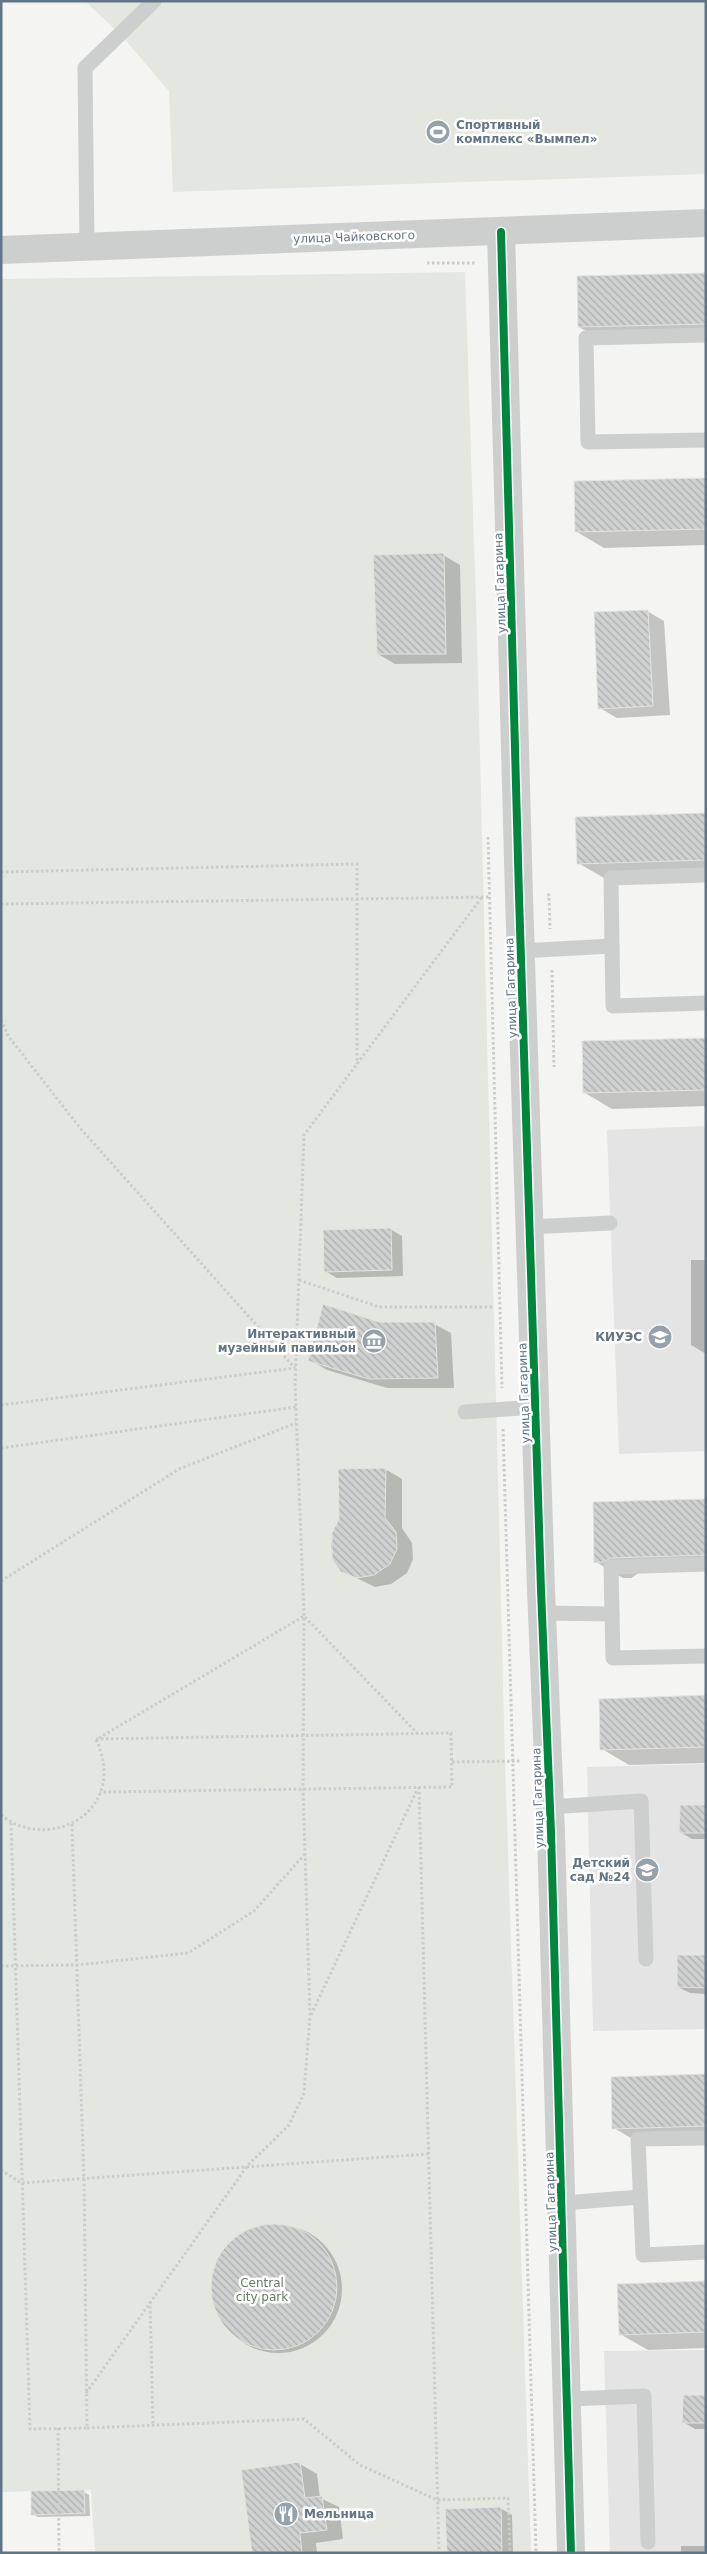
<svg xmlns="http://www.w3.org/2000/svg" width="707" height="2554" viewBox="0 0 707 2554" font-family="'DejaVu Sans',sans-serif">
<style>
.built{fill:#e3e4e3}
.park{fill:#e4e7e0}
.shadow{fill:#0003}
.building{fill:url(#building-back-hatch);stroke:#e3e3e2}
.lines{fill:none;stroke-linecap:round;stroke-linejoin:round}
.path{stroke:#cbcccc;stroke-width:3;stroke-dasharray:2.5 2.5;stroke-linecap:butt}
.service{stroke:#cdcfcf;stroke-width:15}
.tertiary{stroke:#cdcfcf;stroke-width:28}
.cycleway-casing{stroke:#fff;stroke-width:11}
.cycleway{stroke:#00873e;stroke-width:8}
.labels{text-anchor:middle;stroke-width:5;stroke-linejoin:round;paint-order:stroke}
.poi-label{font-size:12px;font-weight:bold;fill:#627585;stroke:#fff;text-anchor:end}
.street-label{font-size:12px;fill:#627585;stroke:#fff}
.park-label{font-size:12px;fill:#677b61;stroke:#fff}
</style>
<defs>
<pattern id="building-back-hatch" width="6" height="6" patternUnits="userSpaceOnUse" patternTransform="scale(1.25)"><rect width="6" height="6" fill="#cfd0d0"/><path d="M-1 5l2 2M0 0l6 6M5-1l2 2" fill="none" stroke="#abadae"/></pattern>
</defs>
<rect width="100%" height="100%" fill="#f4f4f2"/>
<g class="built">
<path d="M 706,1126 L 706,1451 L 619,1454 L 607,1130 Z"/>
<path d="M 706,1764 L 706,2029 L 593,2031 L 587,1767 Z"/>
<path d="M 706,2350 L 706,2553 L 610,2553 L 604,2351 Z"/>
</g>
<g class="park">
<path d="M 85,1 L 706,1 L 706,174 L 173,192 L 169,91 L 120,34 Z"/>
<path d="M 465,272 L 477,634 L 505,1762 L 531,2553 L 95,2553 L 91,2490 L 1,2492 L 1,279 Z"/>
</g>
<g class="shadow">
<path d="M 706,274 L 706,340 L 607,343 L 579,327 Z"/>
<path d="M 706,479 L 706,545 L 604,548 L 577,532 Z"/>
<path d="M 443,555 L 460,565 L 462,663 L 395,664 L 378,654 Z"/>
<path d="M 647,611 L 664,621 L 670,715 L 617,718 L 600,708 Z"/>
<path d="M 706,814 L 706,876 L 606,879 L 578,863 Z"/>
<path d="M 706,1039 L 706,1106 L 612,1109 L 585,1093 Z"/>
<path d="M 390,1229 L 402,1236 L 403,1276 L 337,1278 L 325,1271 Z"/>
<path d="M 691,1260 L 706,1260 L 706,1354 L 691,1345 Z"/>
<path d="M 378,1323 L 434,1324 L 451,1333 L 454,1388 L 387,1388 L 327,1370 L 310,1360 Z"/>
<path d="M 385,1469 L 402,1479 L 402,1528 L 412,1543 L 413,1559 L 407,1573 L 391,1584 L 375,1587 L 342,1571 L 333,1558 L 331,1546 L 333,1533 Z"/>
<path d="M 706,1500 L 706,1571 L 639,1573 L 631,1578 L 623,1578 L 596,1562 Z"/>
<path d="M 706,1697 L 706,1763 L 629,1765 L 602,1749 Z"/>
<path d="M 706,1807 L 706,1839 L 692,1839 L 680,1832 Z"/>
<path d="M 706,1956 L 706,1994 L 690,1993 L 678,1987 Z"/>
<path d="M 706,2075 L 706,2142 L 641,2144 L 614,2128 Z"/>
<circle cx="278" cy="2289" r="64"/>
<path d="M 706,2282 L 706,2348 L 648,2350 L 620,2334 Z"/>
<path d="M 706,2396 L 706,2429 L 695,2429 L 683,2422 Z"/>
<path d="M 300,2464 L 317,2474 L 320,2498 L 339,2507 L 343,2539 L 316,2543 L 317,2553 L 254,2553 Z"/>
<path d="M 84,2492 L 89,2495 L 90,2516 L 38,2517 L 32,2514 Z"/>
<path d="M 500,2508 L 512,2515 L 513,2553 L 448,2553 Z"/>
<rect x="681" y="2546" width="25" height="7"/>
</g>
<g class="building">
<path d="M 706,273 L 706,324 L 578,327 L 577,276 Z"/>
<path d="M 706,478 L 706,529 L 575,532 L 574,481 Z"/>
<path d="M 444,553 L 446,654 L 377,654 L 373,555 Z"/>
<path d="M 648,610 L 653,706 L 598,709 L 594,612 Z"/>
<path d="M 706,813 L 706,860 L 577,864 L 575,817 Z"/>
<path d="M 706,1038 L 706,1090 L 583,1093 L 582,1041 Z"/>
<path d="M 391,1228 L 392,1270 L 324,1272 L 323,1230 Z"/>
<path d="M 323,1304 L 379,1322 L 435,1322 L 438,1378 L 369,1379 L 308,1361 Z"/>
<path d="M 386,1468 L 385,1518 L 396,1532 L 397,1549 L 390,1564 L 374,1575 L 357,1578 L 341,1572 L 332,1559 L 332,1533 L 339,1519 L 338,1469 Z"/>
<path d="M 706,1499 L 706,1555 L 611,1558 L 603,1562 L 594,1563 L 593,1502 Z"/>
<path d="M 706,1695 L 706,1747 L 600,1750 L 599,1699 Z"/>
<path d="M 680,1805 L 706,1805 L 706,1833 L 679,1833 Z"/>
<path d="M 677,1955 L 706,1955 L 706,1988 L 677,1987 Z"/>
<path d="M 706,2074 L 706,2126 L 612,2129 L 611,2077 Z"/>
<circle cx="274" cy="2287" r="63"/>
<path d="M 706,2281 L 706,2332 L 619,2335 L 617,2284 Z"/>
<path d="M 683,2395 L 706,2395 L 706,2423 L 682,2423 Z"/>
<path d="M 300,2462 L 305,2498 L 322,2496 L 327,2530 L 300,2533 L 302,2553 L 252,2553 L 241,2470 Z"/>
<path d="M 84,2490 L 85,2513 L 31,2515 L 31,2491 Z"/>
<path d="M 501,2507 L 502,2553 L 447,2553 L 445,2509 Z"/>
</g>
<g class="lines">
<g class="path">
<path d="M 427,263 L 476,263"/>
<path d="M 488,837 L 502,1388"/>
<path d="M 1,872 L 357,864 L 357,1064"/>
<path d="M 547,895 L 549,895 L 550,929"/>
<path d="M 1,904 L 491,897"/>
<path d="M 552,970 L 554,1067"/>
<path d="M 1,1020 L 9,1037 L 80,1128 L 295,1368"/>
<path d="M 299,1280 L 379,1307 L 493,1307"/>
<path d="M 1,1405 L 295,1368"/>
<path d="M 503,1429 L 536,2553"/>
<path d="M 1,1448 L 296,1407"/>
<path d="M 1,1581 L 179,1469 L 296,1423"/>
<path d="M 99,1738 L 304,1616 L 417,1733"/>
<path d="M 96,1739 L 451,1733 L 452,1787 L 100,1792"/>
<path d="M 452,1762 L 521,1761"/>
<path d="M 419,1787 L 439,2553"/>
<path d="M 1,1815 C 38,1846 103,1826 104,1773 C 104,1761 101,1750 96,1739"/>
<path d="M 11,1823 L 30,2429 L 87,2428 L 84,2179 L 72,1824"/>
<path d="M 1,1966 L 77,1965 L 188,1953 L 254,1911 L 305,1854"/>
<path d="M 311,2015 L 418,1788"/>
<path d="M 1,2170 L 21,2183 L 428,2154"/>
<path d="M 150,2301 L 153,2425"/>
<path d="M 86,2393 L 248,2165 L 289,2125 L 304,2093 L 310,2016 L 303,1788 L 304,1616 L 295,1384 L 304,1135 L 482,897"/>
<path d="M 58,2428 L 59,2553"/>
<path d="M 87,2428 L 304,2419 L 360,2465 L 437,2500 L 508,2498 L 510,2553"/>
</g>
<g class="service">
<path d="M 87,246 L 85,68 L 154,1"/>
<path d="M 706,335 L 586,338 L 588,442 L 706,440"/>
<path d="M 612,946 L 611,878 L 706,875"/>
<path d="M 521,951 L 612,946 L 613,1006 L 706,1003"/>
<path d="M 530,1227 L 610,1223"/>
<path d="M 465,1412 L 536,1407"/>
<path d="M 542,1613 L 612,1614 L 613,1658 L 706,1656"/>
<path d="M 612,1614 L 611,1567 L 706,1564"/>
<path d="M 550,1807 L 641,1801 L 646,1959"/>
<path d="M 706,2138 L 638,2139 L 643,2255 L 706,2252"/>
<path d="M 563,2203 L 640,2197"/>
<path d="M 568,2399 L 644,2396 L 648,2542"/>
</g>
<g class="tertiary">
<path d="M 501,232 L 519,896 L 541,1590 L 551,1832 L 571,2553"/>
<path d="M 1,250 L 706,223"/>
</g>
<defs>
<path id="cycleway" d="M 501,232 L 519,896 L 541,1590 L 551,1832 L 571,2553"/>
</defs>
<use href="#cycleway" class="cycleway-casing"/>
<use href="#cycleway" class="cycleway"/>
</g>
<defs>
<symbol id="stadium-disc" viewBox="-11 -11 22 22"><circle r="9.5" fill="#95a1ab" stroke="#fff"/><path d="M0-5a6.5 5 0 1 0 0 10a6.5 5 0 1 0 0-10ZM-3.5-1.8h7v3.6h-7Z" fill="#fff"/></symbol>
<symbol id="university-disc" viewBox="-11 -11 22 22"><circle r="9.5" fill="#95a1ab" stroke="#fff"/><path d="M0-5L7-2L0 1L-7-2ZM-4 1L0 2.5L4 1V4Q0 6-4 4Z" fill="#fff"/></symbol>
<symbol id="museum-disc" viewBox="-11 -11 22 22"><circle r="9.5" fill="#95a1ab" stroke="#fff"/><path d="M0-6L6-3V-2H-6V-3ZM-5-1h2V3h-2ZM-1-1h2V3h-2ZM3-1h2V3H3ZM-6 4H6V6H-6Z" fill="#fff"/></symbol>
<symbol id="school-disc" viewBox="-11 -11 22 22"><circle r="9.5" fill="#95a1ab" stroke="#fff"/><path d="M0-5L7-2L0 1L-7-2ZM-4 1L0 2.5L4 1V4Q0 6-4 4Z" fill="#fff"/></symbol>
<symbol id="restaurant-disc" viewBox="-11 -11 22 22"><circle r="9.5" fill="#95a1ab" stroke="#fff"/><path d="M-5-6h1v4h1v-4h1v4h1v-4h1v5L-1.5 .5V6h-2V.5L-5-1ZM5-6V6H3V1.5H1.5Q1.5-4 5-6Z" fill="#fff"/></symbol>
</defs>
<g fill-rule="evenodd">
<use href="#stadium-disc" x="424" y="118" width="28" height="28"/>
<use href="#university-disc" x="646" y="1323" width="28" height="28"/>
<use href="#museum-disc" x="360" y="1327" width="28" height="28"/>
<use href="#school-disc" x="633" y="1856" width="28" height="28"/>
<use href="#restaurant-disc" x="272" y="2500" width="28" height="28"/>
</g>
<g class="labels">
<g class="poi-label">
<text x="456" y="129" text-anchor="start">Спортивный<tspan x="456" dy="14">комплекс «Вымпел»</tspan></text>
<text x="356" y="1338">Интерактивный<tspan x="356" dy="14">музейный павильон</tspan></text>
<text x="642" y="1341">КИУЭС</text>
<text x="630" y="1867">Детский<tspan x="630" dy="14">сад №24</tspan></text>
<text x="304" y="2518" text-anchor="start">Мельница</text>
</g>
<g class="street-label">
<text transform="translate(354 237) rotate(-2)" y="4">улица Чайковского</text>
<text transform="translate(500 583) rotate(-92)" y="4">улица Гагарина</text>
<text transform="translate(511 988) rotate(-92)" y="4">улица Гагарина</text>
<text transform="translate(524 1393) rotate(-92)" y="4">улица Гагарина</text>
<text transform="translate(538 1798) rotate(-92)" y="4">улица Гагарина</text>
<text transform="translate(551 2202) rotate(-92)" y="4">улица Гагарина</text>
</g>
<g class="park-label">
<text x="262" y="2287">Central<tspan x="262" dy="14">city park</tspan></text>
</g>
</g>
<rect width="707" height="2554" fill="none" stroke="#627585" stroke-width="5"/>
</svg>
